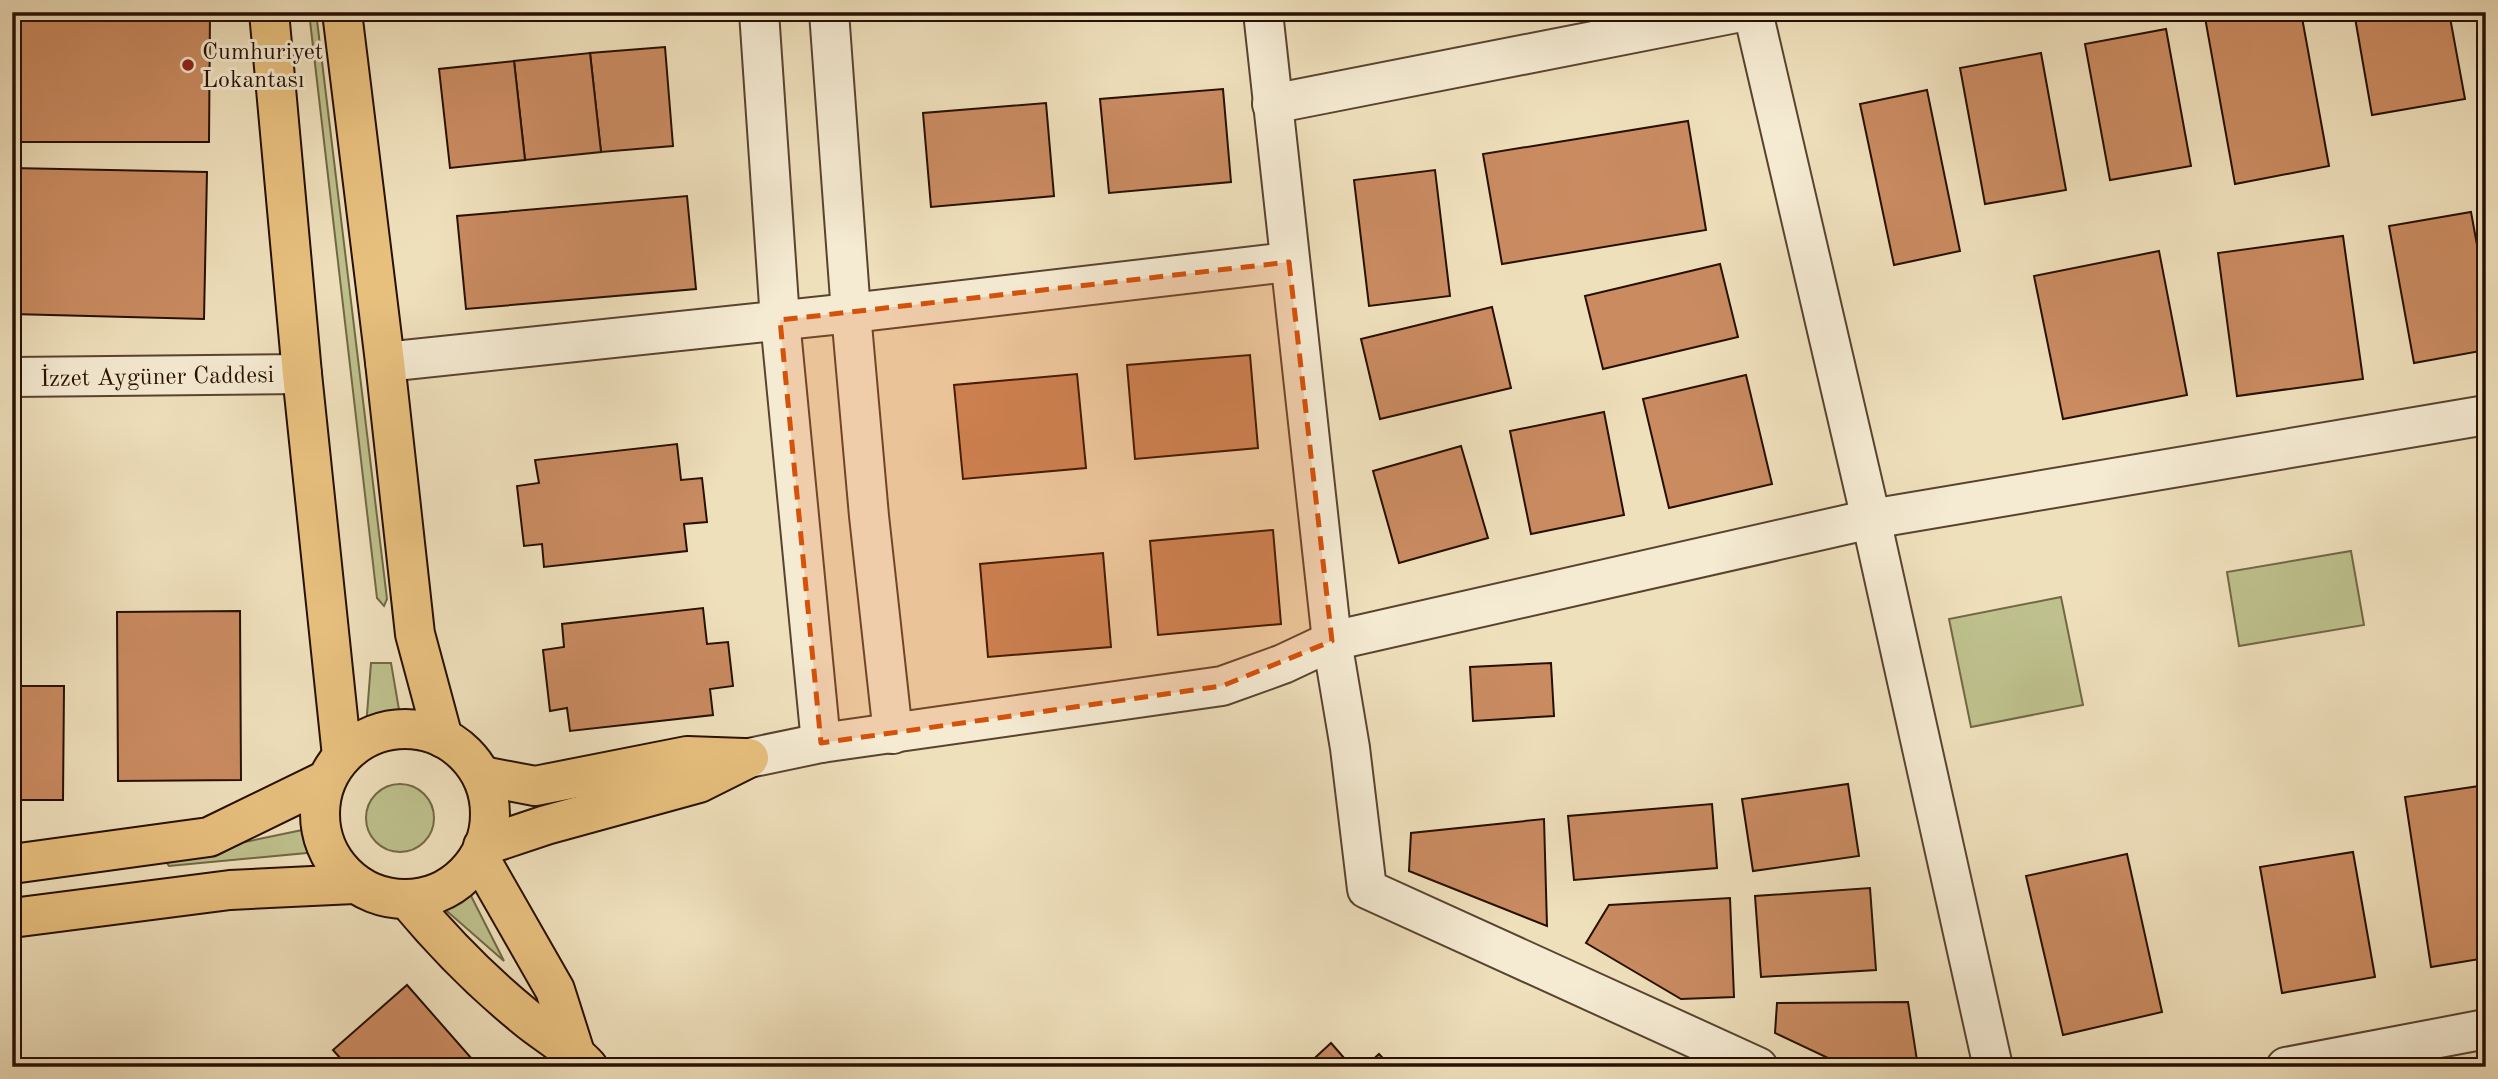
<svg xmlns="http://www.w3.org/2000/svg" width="2498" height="1079" viewBox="0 0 2498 1079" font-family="'Old Standard TT',serif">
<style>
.green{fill:#bec18d;stroke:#726846;stroke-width:2}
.building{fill:#ca8b61;stroke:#270f00;stroke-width:2}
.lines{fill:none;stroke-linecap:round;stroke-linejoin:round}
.minor-casing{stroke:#59432f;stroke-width:42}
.tertiary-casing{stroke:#59432f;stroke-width:42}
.primary-casing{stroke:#270f00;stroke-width:42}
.minor{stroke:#f5ebd3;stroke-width:38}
.tertiary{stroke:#f5ebd3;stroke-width:38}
.primary{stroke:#e8c07e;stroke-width:38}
.marked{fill:#d5520b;fill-opacity:0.2;stroke:#d5520b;stroke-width:5;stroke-dasharray:14 9;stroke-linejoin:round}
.poi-dot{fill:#8f2418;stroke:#f5ebd3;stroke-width:2.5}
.labels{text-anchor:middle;stroke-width:6;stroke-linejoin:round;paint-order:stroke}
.poi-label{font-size:24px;fill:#270f00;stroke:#f5ebd3;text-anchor:start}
.street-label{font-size:24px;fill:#270f00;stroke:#f5ebd3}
</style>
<rect width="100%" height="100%" fill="#efe0bc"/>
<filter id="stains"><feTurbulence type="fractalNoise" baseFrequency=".00286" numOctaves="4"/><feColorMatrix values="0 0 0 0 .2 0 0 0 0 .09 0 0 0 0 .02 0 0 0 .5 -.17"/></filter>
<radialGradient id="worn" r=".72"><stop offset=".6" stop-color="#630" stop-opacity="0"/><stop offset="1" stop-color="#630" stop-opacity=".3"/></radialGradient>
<g class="green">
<path d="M 309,12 L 316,12 L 387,599 L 384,606 L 377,598 Z"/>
<path d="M 2351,551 L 2364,625 L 2239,646 L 2227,572 Z"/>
<path d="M 2061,597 L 2083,705 L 1971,727 L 1949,619 Z"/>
<path d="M 371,663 L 391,663 L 402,727 L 366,727 Z"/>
<circle cx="400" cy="818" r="34"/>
<path d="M 312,828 L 317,852 L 169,866 L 166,862 L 168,858 Z"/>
<path d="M 468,890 L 504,961 L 441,906 Z"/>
</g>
<g class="building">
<path d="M 12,12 L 210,12 L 209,142 L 12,142 Z"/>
<path d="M 431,12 L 477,12 L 431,17 Z"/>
<path d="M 2204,12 L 2301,12 L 2329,166 L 2235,184 Z"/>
<path d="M 2354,12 L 2449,12 L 2465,99 L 2372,115 Z"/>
<path d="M 2166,29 L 2191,166 L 2110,180 L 2085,44 Z"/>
<path d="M 665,47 L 673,146 L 601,152 L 590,53 Z"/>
<path d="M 590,53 L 601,152 L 525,160 L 514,61 Z"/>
<path d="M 2041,53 L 2066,190 L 1985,204 L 1960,68 Z"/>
<path d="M 514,61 L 525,160 L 450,168 L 439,69 Z"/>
<path d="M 1223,89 L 1231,182 L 1109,193 L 1100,99 Z"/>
<path d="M 1927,90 L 1960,251 L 1894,265 L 1860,104 Z"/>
<path d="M 1046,103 L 1054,196 L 931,207 L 923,113 Z"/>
<path d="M 1688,121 L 1706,230 L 1502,264 L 1483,154 Z"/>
<path d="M 12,168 L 207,172 L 204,319 L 12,314 Z"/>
<path d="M 1435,170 L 1450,296 L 1369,306 L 1354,180 Z"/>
<path d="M 687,196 L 696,289 L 466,309 L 457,216 Z"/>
<path d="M 2471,212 L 2486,294 L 2486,350 L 2414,363 L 2389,226 Z"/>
<path d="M 2343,236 L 2363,379 L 2237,396 L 2218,253 Z"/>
<path d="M 2159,251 L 2187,395 L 2063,419 L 2034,276 Z"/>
<path d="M 1720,264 L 1738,337 L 1603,369 L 1585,296 Z"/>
<path d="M 1492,307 L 1511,388 L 1380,419 L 1361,339 Z"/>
<path d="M 1250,355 L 1258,448 L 1135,459 L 1127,365 Z"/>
<path d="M 1077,374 L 1086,468 L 963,479 L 954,385 Z"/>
<path d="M 1746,375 L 1772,484 L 1669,508 L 1643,399 Z"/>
<path d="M 1604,412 L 1624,515 L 1531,534 L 1510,431 Z"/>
<path d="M 677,444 L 681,480 L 702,478 L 707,522 L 684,524 L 687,551 L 544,567 L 542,544 L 524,546 L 517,486 L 539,483 L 535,460 Z"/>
<path d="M 1461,446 L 1488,538 L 1399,563 L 1373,471 Z"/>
<path d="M 1273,530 L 1281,624 L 1158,635 L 1150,541 Z"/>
<path d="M 1103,553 L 1111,647 L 988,657 L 980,564 Z"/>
<path d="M 703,608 L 707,644 L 728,642 L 733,686 L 710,689 L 713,715 L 570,731 L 567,708 L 550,711 L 543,650 L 564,647 L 562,624 Z"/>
<path d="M 240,611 L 241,780 L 118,781 L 117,612 Z"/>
<path d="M 1551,663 L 1554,716 L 1473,721 L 1470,667 Z"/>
<path d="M 12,686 L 64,686 L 63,800 L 12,800 Z"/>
<path d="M 1848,784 L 1859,856 L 1753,871 L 1742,799 Z"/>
<path d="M 2486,785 L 2486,958 L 2431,967 L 2405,797 Z"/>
<path d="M 1712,804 L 1717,868 L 1574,880 L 1568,816 Z"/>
<path d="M 1544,819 L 1547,926 L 1409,871 L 1411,833 Z"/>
<path d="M 2353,852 L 2375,977 L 2282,993 L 2260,867 Z"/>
<path d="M 2127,854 L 2162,1012 L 2063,1035 L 2026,876 Z"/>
<path d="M 1870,888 L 1876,970 L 1761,977 L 1755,896 Z"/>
<path d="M 1730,898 L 1734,997 L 1681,999 L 1586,943 L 1609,905 Z"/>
<path d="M 407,985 L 479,1067 L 348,1067 L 333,1050 Z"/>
<path d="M 1908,1002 L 1918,1067 L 1847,1067 L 1775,1033 L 1777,1003 Z"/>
<path d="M 1331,1043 L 1352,1067 L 1305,1067 Z"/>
<path d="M 1379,1054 L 1391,1067 L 1365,1067 Z"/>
</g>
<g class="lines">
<defs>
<g id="minor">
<path d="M 759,12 L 780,320 L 821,743"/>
<path d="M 829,12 L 851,313 L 869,516 L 893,734"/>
<path d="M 1263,12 L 1332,641 L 1350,748 L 1367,889 L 1758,1067"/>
<path d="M 1753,12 L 1871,519 L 1993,1067"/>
<path d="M 1272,104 L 1741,12"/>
<path d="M 385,362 L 851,313 L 1289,262"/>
<path d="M 749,758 L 821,743 L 1222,686 L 1283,664 L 1332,641 L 1871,519 L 2486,415"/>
<path d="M 2286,1067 L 2486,1029"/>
</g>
<path id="tertiary" d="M 12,377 L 302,374"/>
<g id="primary">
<path d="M 269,12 L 302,374 L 342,756"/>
<path d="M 342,12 L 385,362 L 415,634 L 443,738"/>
<circle cx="405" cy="814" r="85"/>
<path d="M 482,776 L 535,786 L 687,756 L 744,758"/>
<path d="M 483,846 L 546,825 L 699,783 L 749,758"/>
<path d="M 479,857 L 555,990 L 575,1053"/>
<path d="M 12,864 L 209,837 L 326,780"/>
<path d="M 408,900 C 443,942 481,981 524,1016 C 545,1034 569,1046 588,1067"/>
<path d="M 12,918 L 230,890 L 354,884"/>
</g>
</defs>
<use href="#minor" class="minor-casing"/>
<use href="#tertiary" class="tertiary-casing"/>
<use href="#primary" class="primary-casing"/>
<use href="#minor" class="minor"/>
<use href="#tertiary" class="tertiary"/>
<use href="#primary" class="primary"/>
</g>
<path class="marked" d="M 1289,262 L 1332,641 L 1222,686 L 821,743 L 780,320 Z"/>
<circle class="poi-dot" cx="188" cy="65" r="7"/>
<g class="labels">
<g class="poi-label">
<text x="202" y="59">Cumhuriyet<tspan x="202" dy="28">Lokantası</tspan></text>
</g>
<g class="street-label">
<text transform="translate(157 376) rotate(-1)" y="8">İzzet Aygüner Caddesi</text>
</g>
</g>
<rect width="2498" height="1079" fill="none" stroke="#efe0bc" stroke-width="42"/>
<rect x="14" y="14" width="2470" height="1051" fill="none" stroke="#270f00" stroke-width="3.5"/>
<rect x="21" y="21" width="2456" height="1037" fill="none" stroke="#270f00" stroke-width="2"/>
<rect width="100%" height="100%" filter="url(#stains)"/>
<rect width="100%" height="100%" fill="url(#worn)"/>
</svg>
